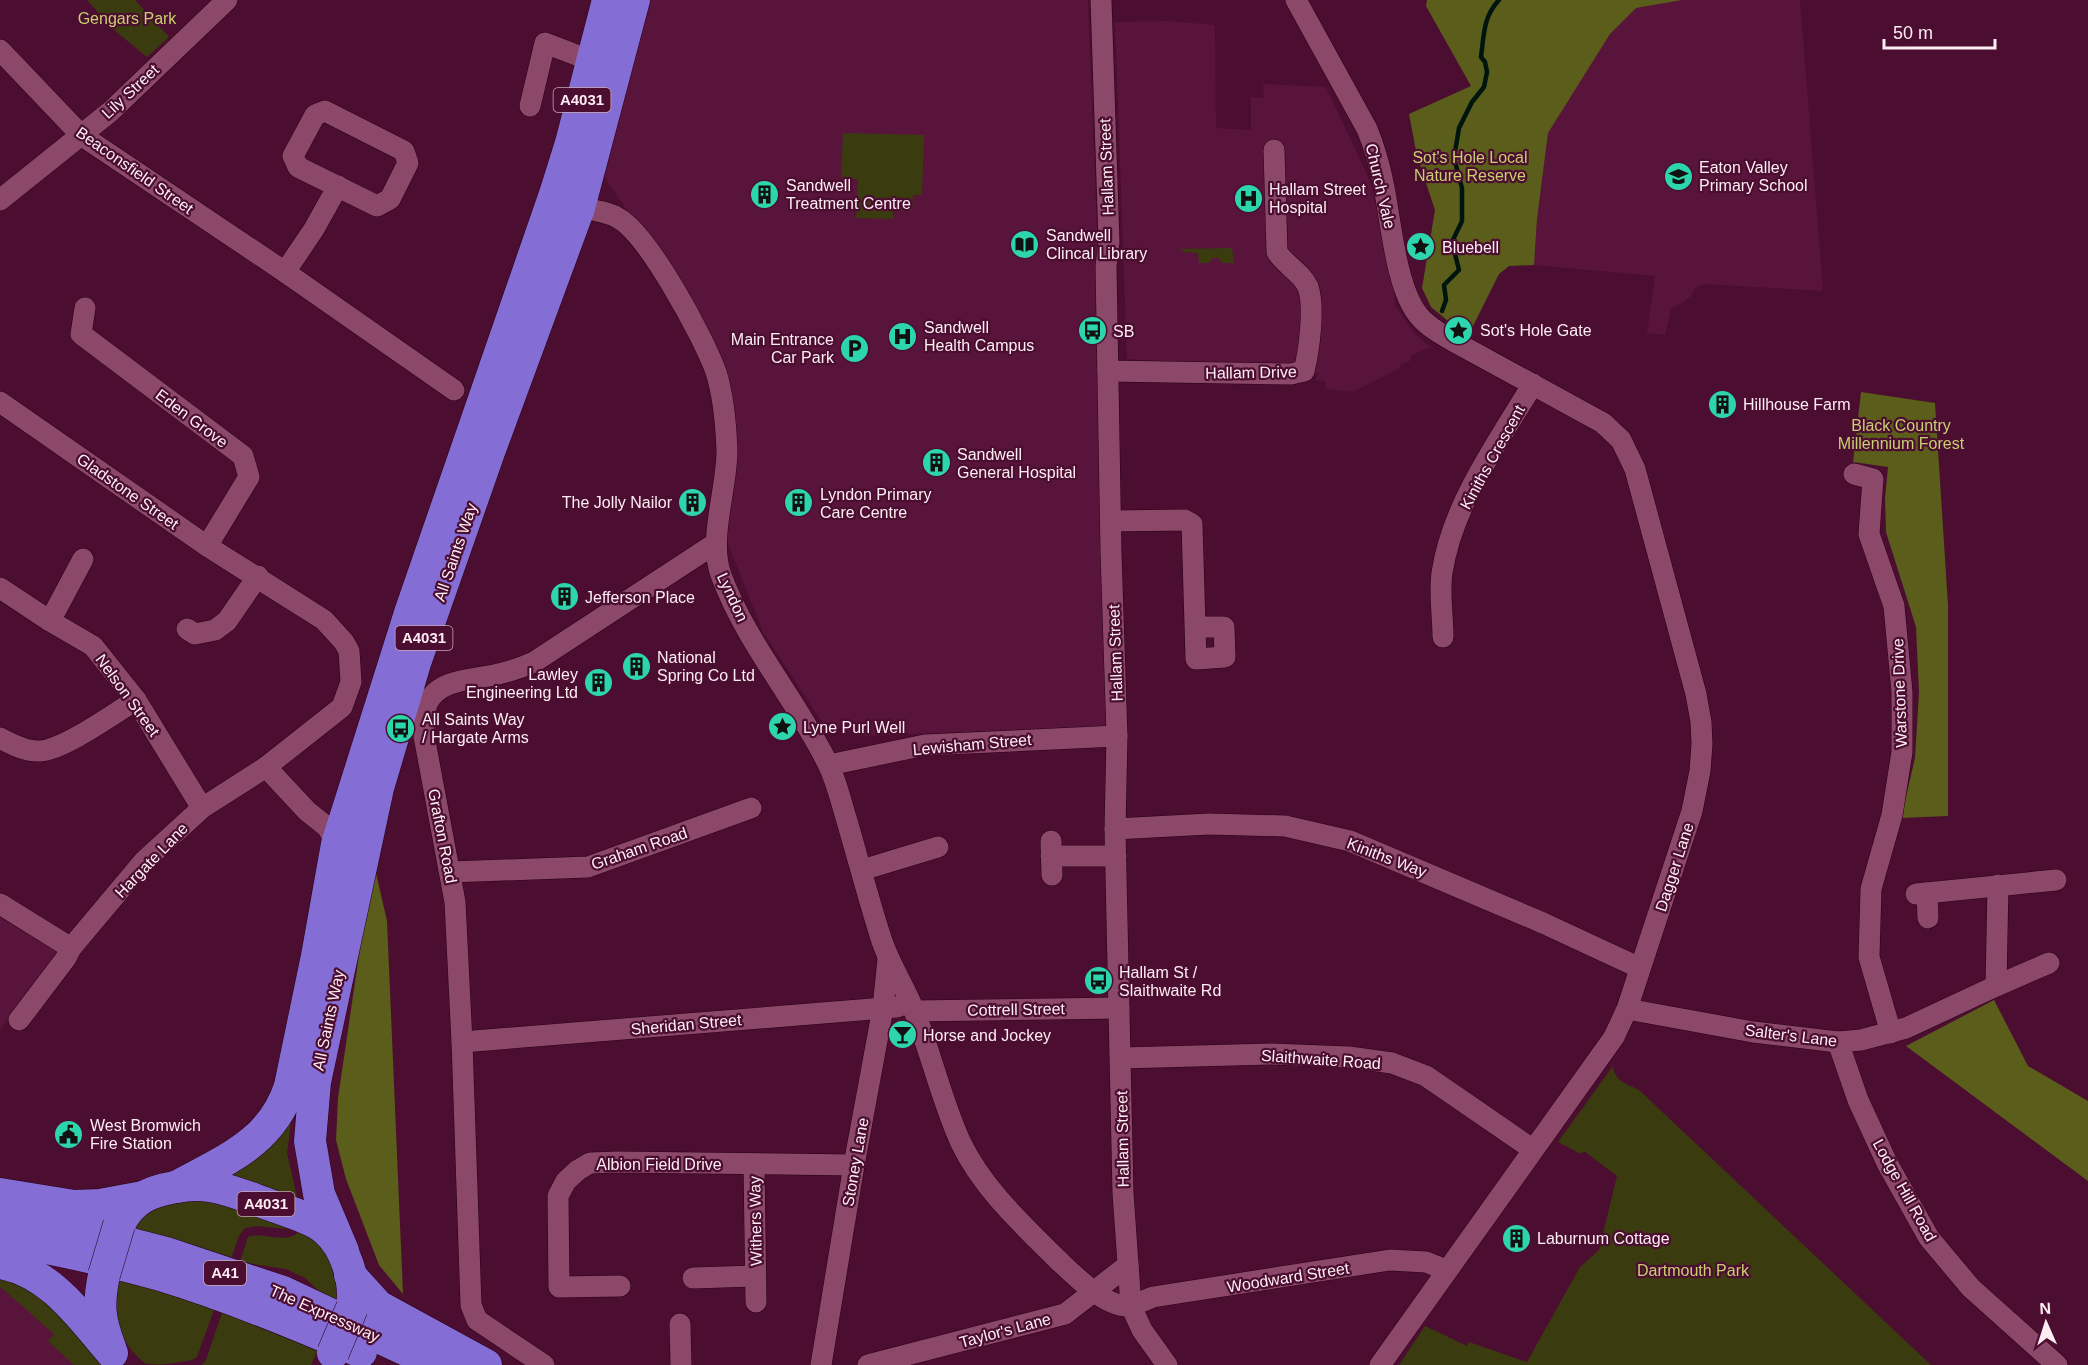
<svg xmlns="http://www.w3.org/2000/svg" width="2088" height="1365" viewBox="0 0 2088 1365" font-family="Helvetica,sans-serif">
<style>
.built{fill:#58143b}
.green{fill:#3a3c10}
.forest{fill:#5b5d1a}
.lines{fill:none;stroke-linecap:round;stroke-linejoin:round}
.stream{stroke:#00150e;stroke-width:4.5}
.minor-casing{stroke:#2a0017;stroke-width:22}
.highway-casing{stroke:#2a0017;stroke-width:33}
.minor{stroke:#8b4868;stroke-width:21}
.highway{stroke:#846dd5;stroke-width:32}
.highway-bridge-casing{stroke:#2a0017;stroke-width:33;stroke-linecap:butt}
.highway-bridge{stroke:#846dd5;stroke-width:32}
.labels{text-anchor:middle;stroke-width:4.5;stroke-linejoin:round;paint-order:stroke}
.shield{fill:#4b0e30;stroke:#c8aab8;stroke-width:1.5}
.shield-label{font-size:15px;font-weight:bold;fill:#fdedf3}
.park-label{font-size:16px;fill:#c9ce70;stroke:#4b0e30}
.street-label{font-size:16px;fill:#fdedf3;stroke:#4b0e30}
.poi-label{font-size:16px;fill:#fdedf3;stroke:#4b0e30;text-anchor:start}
</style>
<rect width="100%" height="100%" fill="#4b0e30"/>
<g class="built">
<path d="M 647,0 L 1088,0 L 1098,254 L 1108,726 L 864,736 L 822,722 L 763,632 L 726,539 L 722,375 L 692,298 L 633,219 L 603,175 Z"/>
<path d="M 1682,0 L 1800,0 L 1823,291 L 1706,284 L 1696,287 L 1690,297 L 1682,303 L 1671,308 L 1665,335 L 1647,333 L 1655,276 L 1534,265 L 1537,219 L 1548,133 L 1610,34 L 1636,8 Z"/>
<path d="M 1166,21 L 1215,25 L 1216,128 L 1251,130 L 1251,97 L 1264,98 L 1263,84 L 1326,87 L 1371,183 L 1394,287 L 1395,305 L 1413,332 L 1430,347 L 1410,356 L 1412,360 L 1402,364 L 1398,369 L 1353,392 L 1326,389 L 1325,381 L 1316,380 L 1318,373 L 1304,371 L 1127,359 L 1115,22 Z"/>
<path d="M 0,912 L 62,952 L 0,1029 Z"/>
<path d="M 0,1279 L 101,1365 L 0,1365 Z"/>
</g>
<g class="green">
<path d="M 87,0 L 135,0 L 169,37 L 147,57 L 113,29 Z"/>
<path d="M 843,133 L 924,135 L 922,195 L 913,195 L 912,211 L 893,210 L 893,219 L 856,218 L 858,179 L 841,178 Z"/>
<path d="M 1232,248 L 1234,263 L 1222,263 L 1218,258 L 1213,258 L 1209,263 L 1199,263 L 1198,253 L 1185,252 L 1180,249 Z"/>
<path d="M 1613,1066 C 1614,1081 1627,1084 1639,1090 L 1931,1365 L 1399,1365 L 1425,1326 L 1467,1346 L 1469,1342 L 1527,1362 L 1580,1267 L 1599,1250 L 1617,1176 L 1584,1151 L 1581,1154 L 1558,1142 Z"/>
<path d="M 292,1113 L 287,1153 L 298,1202 L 232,1179 L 225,1168 Z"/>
<path d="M 204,1198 L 289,1226 L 288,1229 L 257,1226 L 245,1228 L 239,1236 L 230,1261 L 134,1229 C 152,1199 172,1201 204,1198 Z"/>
<path d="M 300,1229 L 310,1234 L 335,1265 L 339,1300 L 330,1298 L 325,1293 L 324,1296 L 305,1278 L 286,1269 L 240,1262 L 248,1237 C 265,1231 290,1247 300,1229 Z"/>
<path d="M 0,1271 L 26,1279 L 106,1365 L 74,1365 L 48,1341 L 54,1334 L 3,1289 L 0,1288 Z"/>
<path d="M 120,1279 L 216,1304 L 197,1357 C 191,1361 187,1361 180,1362 C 171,1364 158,1365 148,1364 C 143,1363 138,1357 134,1353 C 115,1331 113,1305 120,1279 Z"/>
<path d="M 224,1307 L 319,1347 L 311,1365 L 202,1365 L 206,1360 Z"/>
</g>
<g class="forest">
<path d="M 1427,0 L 1682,0 L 1636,8 L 1610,34 L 1548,133 L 1537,219 L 1534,265 L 1509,266 L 1499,274 L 1469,334 L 1459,330 L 1431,307 L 1422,288 L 1435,210 L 1417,156 L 1409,114 L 1471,86 L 1426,6 Z"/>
<path d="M 1861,392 L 1935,403 L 1948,605 L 1948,816 L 1901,818 L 1915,758 L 1919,692 L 1916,627 L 1886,532 L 1885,498 L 1888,467 L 1853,462 Z"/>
<path d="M 373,860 L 387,921 L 403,1294 L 379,1265 L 346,1179 L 336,1140 L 338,1098 Z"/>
<path d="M 1994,1000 L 2028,1066 L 2088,1101 L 2088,1181 L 1906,1046 Z"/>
</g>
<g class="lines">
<path class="stream" d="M 1442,311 L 1446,300 L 1444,285 L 1459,270 L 1452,242 L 1462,221 L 1462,188 L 1454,158 L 1459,128 L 1472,102 L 1484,87 L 1487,72 L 1485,62 L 1481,57 C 1484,35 1483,17 1499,0"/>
<defs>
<g id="minor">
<path d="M 1101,0 L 1109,242 L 1106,266 L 1111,553 L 1117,736 L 1115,829 L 1123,1193 L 1131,1306 L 1142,1330 L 1167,1365"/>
<path d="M 1296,0 L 1367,129 C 1375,148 1380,167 1384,187 C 1391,222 1396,289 1419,316 C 1428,327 1441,334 1453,341 L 1603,423 L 1621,440 L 1635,469 L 1696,694 L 1701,722 L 1702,744 L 1700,771 L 1692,811 L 1627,1009 L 1614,1037 L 1380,1365"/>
<path d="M 0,50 L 81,135 L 285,272 L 454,390"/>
<path d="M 530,106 L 545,43 L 592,61"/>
<path d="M 325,111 L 404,151 L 408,163 L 390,199 L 377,206 L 298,167 L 293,156 L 315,115 Z"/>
<path d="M 0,200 L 111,111 L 227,0"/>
<path d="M 579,208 C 592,210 606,211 618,218 C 648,234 704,338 716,372 C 724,397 726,425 727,451 C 727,489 708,539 721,575 C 746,643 796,699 828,764 C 837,782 841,802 847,821 C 858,859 868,897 880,935 C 888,963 905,986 915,1013 C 932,1056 942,1102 961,1143 C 983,1189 1023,1225 1058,1260 C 1074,1275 1105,1307 1128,1306 C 1136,1305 1145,1300 1153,1297 L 1390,1260 L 1426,1262 L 1446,1270"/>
<path d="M 285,272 L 314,229 L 338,186"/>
<path d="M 85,308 L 81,334 L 243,456 L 249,477 L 207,546"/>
<path d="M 1108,371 L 1291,374 L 1304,371 C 1309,351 1315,307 1308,287 C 1302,273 1285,265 1277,252 L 1274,150"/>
<path d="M 0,402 L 207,546 L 324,620 L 344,642 L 349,651 L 351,682 L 342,707 L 266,767"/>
<path d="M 1854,474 L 1873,479 L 1869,534 L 1894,606 L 1902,692 L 1902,752 L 1892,815 L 1871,889 L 1869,957 L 1891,1033"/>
<path d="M 1111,521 L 1185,520 L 1192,524 L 1196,659 L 1225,657 L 1224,627 L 1195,627"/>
<path d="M 0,588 L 50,621 L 93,646 L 136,700 L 202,808"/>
<path d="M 50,621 L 83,559"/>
<path d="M 187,629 L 195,634 L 215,630 L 227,621 L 258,576"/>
<path d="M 1443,637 C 1443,616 1439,593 1442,573 C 1452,505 1498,442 1533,384"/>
<path d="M 0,738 C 11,744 26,752 40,751 C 65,749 113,714 136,700"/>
<path d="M 829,765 L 925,745 L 1117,736"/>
<path d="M 1115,829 L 1209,824 L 1285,826 L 1350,841 L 1543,923 L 1640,968"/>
<path d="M 1051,841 L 1052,875"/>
<path d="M 1051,856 L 1116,856"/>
<path d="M 862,870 L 938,847"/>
<path d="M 451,872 L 588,867 L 751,808"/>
<path d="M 1927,893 L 1928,918"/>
<path d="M 1916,894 L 2056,880"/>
<path d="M 0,904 L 71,948"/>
<path d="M 1996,986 L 1998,885"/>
<path d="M 1627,1009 L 1753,1032 L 1838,1042 L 1861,1040 L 1906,1028 L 1996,986 L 2049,963"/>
<path d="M 914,1011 L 1119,1008"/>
<path d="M 19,1020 L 66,958 L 71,948 L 144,861 L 202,808 L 266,767 L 307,811 L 327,827 L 337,844"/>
<path d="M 462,1042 L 897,1007 L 910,1002"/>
<path d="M 1838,1042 L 1858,1100 L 1887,1163 L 1929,1238 L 1971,1288 L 2057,1365"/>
<path d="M 1121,1058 L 1271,1054 L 1349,1057 L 1392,1063 L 1426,1076 L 1532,1149"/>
<path d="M 754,1165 L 756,1302"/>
<path d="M 693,1278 L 755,1276"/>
<path d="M 620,1286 L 559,1287 L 558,1196 L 566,1181 L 578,1170 L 590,1163 L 617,1162 L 854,1165"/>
<path d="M 680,1324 L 681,1365"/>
<path d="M 544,1365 L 477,1320 L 471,1305 L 462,1042 L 455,902 L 424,736 C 424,725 423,714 427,704 C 438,679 471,680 494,675 C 508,672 521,668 534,662 L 716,543"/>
<path d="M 821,1365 L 854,1165 L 883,1008 L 888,959"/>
<path d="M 868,1365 L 1065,1314 L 1128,1265"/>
</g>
<g id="highway">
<path d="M 176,1187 C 225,1160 272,1143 290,1086 L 317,956 L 337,844 L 410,613 L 555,194 L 571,143 L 608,0"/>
<path d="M 0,1194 L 74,1206 L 100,1205 L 143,1197"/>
<path d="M 0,1216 L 81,1231 L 166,1253 L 283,1292 L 438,1365"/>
<path d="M 119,1225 C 124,1214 131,1205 142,1198 C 158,1188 191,1183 209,1186 C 230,1189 250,1198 270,1205 C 286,1211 312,1218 325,1229 C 346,1247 356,1280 352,1308"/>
<path d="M 0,1239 C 54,1249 108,1260 160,1275 C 229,1296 295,1323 361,1352"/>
<path d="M 343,1251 L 319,1194 L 310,1141 L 315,1082 L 378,788 L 415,663 L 489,452 L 579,208 L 634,0"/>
<path d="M 0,1263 C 51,1272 80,1316 112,1353"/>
<path d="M 104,1275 C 98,1304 99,1319 110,1347"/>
<path d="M 350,1275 L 378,1306 L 486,1365"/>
</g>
</defs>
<use href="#minor" class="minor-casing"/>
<use href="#highway" class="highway-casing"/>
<use href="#minor" class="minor"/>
<use href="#highway" class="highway"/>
<defs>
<g id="highway-bridge">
<path d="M 104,1275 L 119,1225"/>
<path d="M 333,1353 L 352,1308"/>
</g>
</defs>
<use href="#highway-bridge" class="highway-bridge-casing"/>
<use href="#highway-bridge" class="highway-bridge"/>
</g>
<defs>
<symbol id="school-disc" viewBox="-11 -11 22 22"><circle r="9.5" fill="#2cd5ab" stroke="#4b0e30"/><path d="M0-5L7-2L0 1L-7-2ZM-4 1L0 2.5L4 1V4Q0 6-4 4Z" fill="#111"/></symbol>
<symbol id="building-disc" viewBox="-11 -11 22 22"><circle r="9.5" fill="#2cd5ab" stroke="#4b0e30"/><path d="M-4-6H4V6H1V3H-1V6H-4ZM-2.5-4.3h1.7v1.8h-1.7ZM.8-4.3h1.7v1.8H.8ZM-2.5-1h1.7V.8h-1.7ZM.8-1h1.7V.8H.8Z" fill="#111"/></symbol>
<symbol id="hospital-disc" viewBox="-11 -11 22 22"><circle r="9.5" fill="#2cd5ab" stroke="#4b0e30"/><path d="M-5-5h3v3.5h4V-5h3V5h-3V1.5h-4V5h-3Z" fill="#111"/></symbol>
<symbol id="library-disc" viewBox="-11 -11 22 22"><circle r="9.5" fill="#2cd5ab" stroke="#4b0e30"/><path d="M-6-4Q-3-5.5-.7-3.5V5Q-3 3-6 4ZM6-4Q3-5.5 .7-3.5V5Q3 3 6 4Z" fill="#111"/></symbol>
<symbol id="sight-disc" viewBox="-11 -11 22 22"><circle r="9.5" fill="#2cd5ab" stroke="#4b0e30"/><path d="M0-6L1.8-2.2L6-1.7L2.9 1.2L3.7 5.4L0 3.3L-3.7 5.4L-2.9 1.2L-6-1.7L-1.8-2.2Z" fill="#111"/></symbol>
<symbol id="bus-disc" viewBox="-11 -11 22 22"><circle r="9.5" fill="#2cd5ab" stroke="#4b0e30"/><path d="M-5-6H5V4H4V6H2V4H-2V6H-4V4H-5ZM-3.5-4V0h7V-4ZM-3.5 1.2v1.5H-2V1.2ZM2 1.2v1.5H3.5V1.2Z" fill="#111"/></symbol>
<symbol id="parking-disc" viewBox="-11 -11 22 22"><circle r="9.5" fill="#2cd5ab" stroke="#4b0e30"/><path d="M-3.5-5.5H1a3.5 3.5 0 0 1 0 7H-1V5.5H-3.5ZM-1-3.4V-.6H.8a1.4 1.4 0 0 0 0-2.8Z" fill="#111"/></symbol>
<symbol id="bar-disc" viewBox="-11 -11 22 22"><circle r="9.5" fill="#2cd5ab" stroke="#4b0e30"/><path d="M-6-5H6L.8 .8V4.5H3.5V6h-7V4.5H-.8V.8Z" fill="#111"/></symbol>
<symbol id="civic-disc" viewBox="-11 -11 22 22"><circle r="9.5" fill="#2cd5ab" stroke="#4b0e30"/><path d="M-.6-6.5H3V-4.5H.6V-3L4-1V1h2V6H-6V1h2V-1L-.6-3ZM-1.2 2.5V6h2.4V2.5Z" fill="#111"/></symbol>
</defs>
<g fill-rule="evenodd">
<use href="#school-disc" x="1662" y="160" width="33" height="33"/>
<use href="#building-disc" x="748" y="178" width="33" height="33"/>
<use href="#hospital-disc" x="1232" y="182" width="33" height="33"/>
<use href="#library-disc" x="1008" y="228" width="33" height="33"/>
<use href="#sight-disc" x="1404" y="230" width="33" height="33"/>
<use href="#sight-disc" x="1442" y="314" width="33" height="33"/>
<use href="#bus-disc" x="1076" y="314" width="33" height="33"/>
<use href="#hospital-disc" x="886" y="320" width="33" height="33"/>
<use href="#parking-disc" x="838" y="332" width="33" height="33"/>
<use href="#building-disc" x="1706" y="388" width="33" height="33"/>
<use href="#building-disc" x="920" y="446" width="33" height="33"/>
<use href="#building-disc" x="676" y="486" width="33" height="33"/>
<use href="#building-disc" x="782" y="486" width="33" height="33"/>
<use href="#building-disc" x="548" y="580" width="33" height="33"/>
<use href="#building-disc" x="620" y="650" width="33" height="33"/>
<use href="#building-disc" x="582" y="666" width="33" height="33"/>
<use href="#sight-disc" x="766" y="710" width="33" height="33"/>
<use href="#bus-disc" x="384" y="712" width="33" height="33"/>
<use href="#bus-disc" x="1082" y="964" width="33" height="33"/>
<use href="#bar-disc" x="886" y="1018" width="33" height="33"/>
<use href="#civic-disc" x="52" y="1118" width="33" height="33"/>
<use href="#building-disc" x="1500" y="1222" width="33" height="33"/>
</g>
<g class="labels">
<g class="shield">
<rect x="553.5" y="88" width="57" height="24" rx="4.5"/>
<rect x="395.5" y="626" width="57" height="24" rx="4.5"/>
<rect x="237.5" y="1192" width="57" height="24" rx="4.5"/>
<rect x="204" y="1261" width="42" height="24" rx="4.5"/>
</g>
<g class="shield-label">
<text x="582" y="105">A4031</text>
<text x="424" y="643">A4031</text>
<text x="266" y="1209">A4031</text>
<text x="225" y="1278">A41</text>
</g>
<g class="park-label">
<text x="127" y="24">Gengars Park</text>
<text x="1470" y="163">Sot's Hole Local<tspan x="1470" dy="18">Nature Reserve</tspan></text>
<text x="1901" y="431">Black Country<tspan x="1901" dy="18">Millennium Forest</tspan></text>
<text x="1693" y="1276">Dartmouth Park</text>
</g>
<g class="street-label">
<text transform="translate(130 91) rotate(-43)" y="6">Lily Street</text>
<text transform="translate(1106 167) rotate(-92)" y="6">Hallam Street</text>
<text transform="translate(135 170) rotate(35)" y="6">Beaconsfield Street</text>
<text transform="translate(1381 186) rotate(77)" y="6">Church Vale</text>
<text transform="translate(1251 372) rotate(-1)" y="6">Hallam Drive</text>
<text transform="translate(192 418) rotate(37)" y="6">Eden Grove</text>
<text transform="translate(1492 457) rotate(-61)" y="6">Kiniths Crescent</text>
<text transform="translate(128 491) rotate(35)" y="6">Gladstone Street</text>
<text transform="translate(455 552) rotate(-71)" y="6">All Saints Way</text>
<text transform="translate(733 597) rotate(65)" y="6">Lyndon</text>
<text transform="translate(1115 653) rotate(-92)" y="6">Hallam Street</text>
<text transform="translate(1899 693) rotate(-92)" y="6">Warstone Drive</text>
<text transform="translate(128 695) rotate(54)" y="6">Nelson Street</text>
<text transform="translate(972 744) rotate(-5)" y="6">Lewisham Street</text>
<text transform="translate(443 836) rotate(79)" y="6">Grafton Road</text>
<text transform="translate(639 848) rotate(-19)" y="6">Graham Road</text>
<text transform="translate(1387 857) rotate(21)" y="6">Kiniths Way</text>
<text transform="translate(151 860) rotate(-46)" y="6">Hargate Lane</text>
<text transform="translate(1674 867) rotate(-72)" y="6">Dagger Lane</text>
<text transform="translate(1016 1009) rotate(-1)" y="6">Cottrell Street</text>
<text transform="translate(328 1020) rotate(-78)" y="6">All Saints Way</text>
<text transform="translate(686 1024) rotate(-5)" y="6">Sheridan Street</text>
<text transform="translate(1791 1035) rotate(7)" y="6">Salter's Lane</text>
<text transform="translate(1321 1059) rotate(4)" y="6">Slaithwaite Road</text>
<text transform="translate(1122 1139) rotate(-91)" y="6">Hallam Street</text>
<text transform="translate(855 1162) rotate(-80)" y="6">Stoney Lane</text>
<text x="659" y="1170">Albion Field Drive</text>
<text transform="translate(1905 1190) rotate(61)" y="6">Lodge Hill Road</text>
<text transform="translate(755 1221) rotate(-91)" y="6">Withers Way</text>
<text transform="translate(1288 1277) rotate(-9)" y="6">Woodward Street</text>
<text transform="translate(325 1313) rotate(24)" y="6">The Expressway</text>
<text transform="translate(1005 1330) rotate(-15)" y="6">Taylor's Lane</text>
</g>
<g class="poi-label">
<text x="1699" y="173">Eaton Valley<tspan x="1699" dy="18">Primary School</tspan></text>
<text x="786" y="191">Sandwell<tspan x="786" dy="18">Treatment Centre</tspan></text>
<text x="1269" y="195">Hallam Street<tspan x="1269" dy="18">Hospital</tspan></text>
<text x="1046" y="241">Sandwell<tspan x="1046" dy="18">Clincal Library</tspan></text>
<text x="1442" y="253">Bluebell</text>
<text x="924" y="333">Sandwell<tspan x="924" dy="18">Health Campus</tspan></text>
<text x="1480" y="336">Sot's Hole Gate</text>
<text x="1113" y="337">SB</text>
<text x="834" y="345" text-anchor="end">Main Entrance<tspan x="834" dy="18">Car Park</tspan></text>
<text x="1743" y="410">Hillhouse Farm</text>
<text x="957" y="460">Sandwell<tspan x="957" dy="18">General Hospital</tspan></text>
<text x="820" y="500">Lyndon Primary<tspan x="820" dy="18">Care Centre</tspan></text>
<text x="672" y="508" text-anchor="end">The Jolly Nailor</text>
<text x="585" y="603">Jefferson Place</text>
<text x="657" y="663">National<tspan x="657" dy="18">Spring Co Ltd</tspan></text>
<text x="578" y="680" text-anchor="end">Lawley<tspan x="578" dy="18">Engineering Ltd</tspan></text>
<text x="422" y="725">All Saints Way<tspan x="422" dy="18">/ Hargate Arms</tspan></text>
<text x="803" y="733">Lyne Purl Well</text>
<text x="1119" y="978">Hallam St /<tspan x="1119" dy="18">Slaithwaite Rd</tspan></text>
<text x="923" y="1041">Horse and Jockey</text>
<text x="90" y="1131">West Bromwich<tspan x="90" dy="18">Fire Station</tspan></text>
<text x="1537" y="1244">Laburnum Cottage</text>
</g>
</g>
<g transform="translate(2046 1323) rotate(357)" stroke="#4b0e30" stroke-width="4.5" paint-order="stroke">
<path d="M0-4.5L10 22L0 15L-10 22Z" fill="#fdedf3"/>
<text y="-9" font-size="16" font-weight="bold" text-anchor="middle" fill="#fdedf3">N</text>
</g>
<path d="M1884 39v9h111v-9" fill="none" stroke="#fdedf3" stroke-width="3"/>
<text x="1893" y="39" font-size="18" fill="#fdedf3" stroke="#4b0e30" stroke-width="4.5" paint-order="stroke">50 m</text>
</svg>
